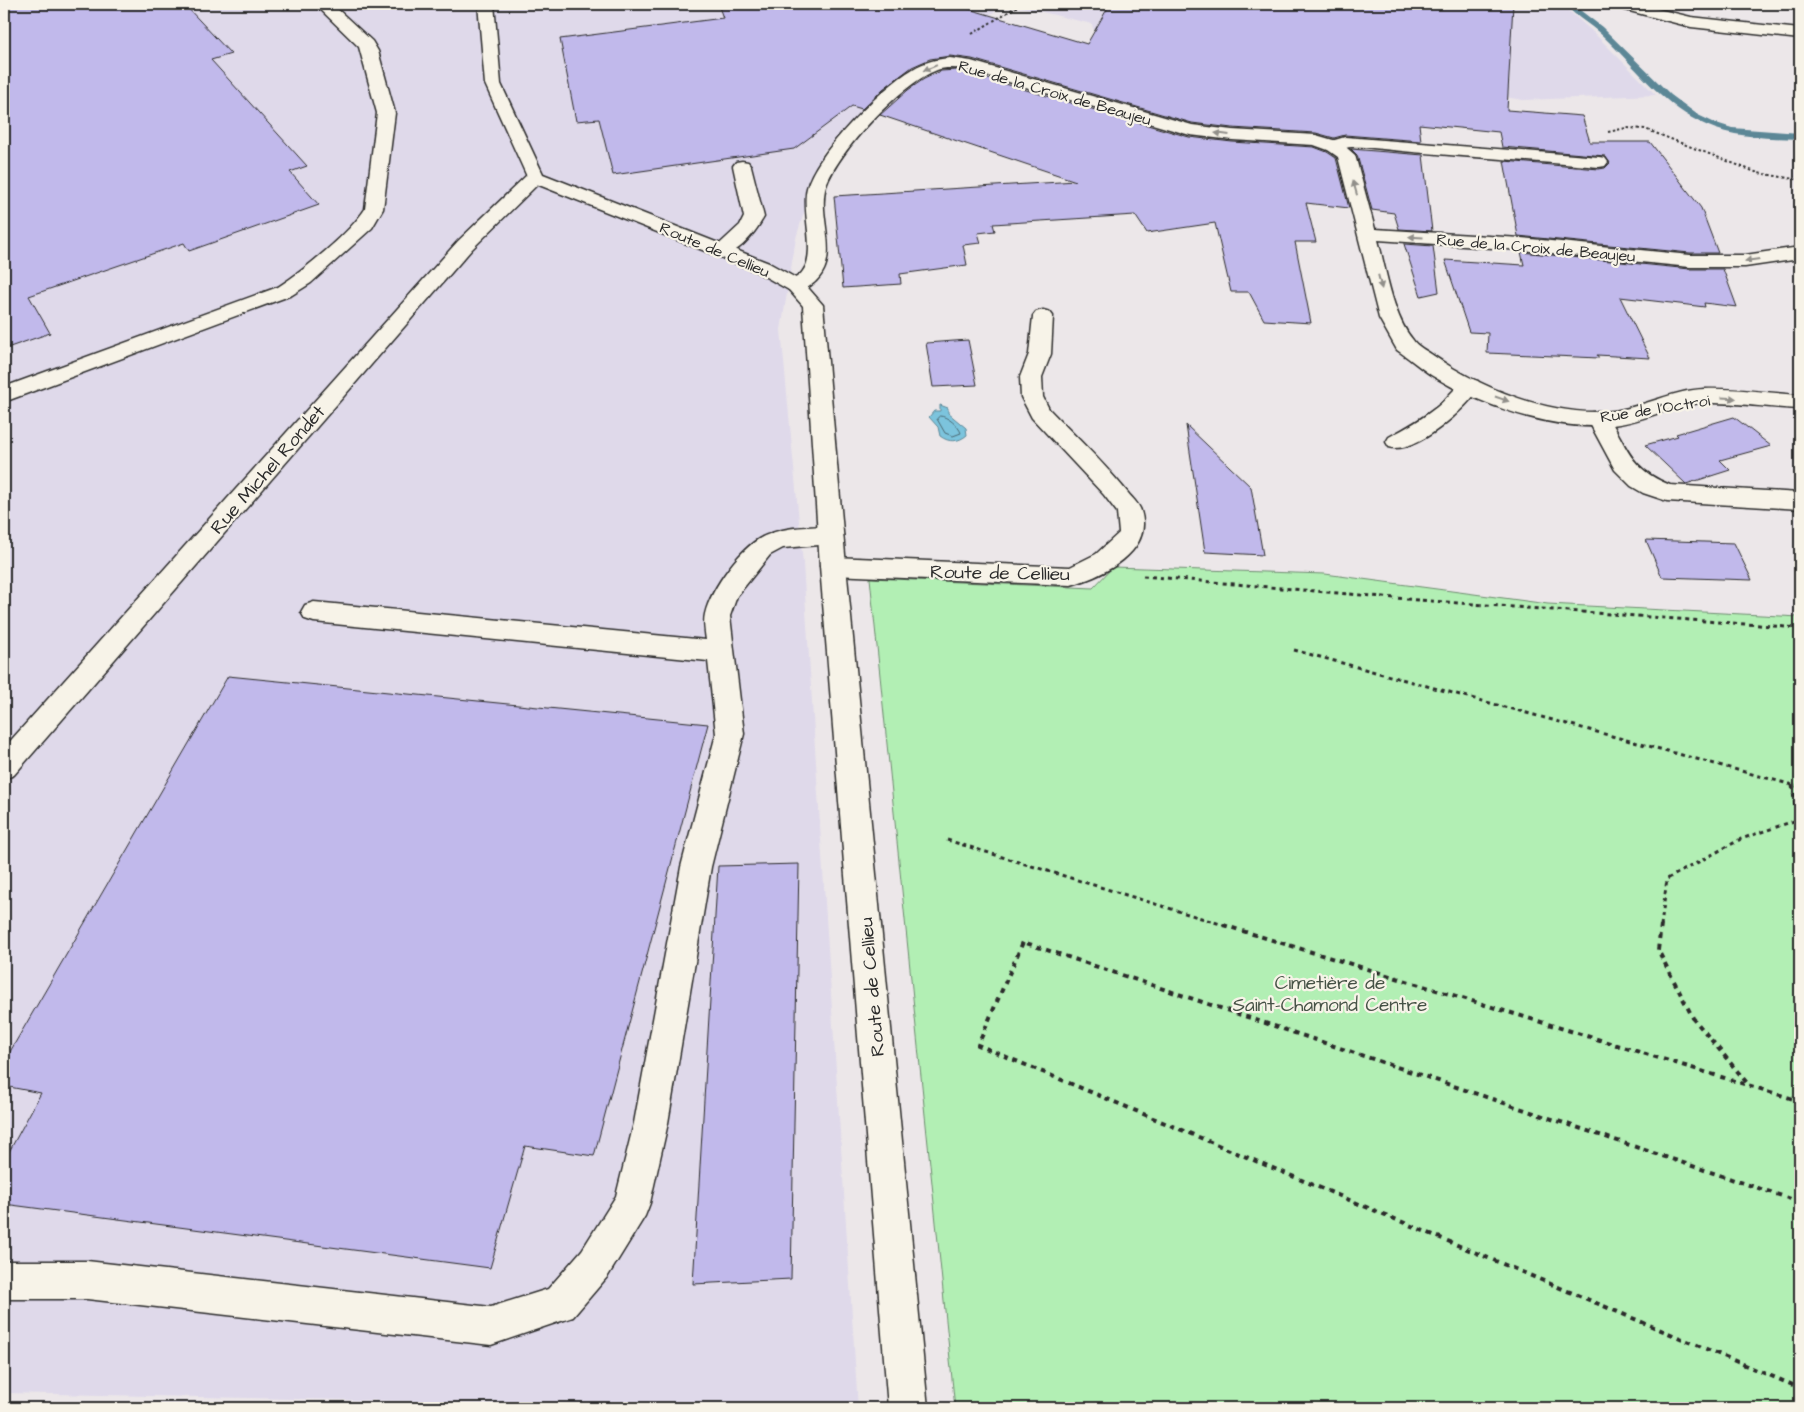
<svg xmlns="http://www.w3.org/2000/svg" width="1804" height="1412" viewBox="0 0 1804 1412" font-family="'Architects Daughter',sans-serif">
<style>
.built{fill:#dfd9ea}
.green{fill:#b2efb4;stroke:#6e8d70}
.water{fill:#7cc4dd;stroke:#5c8796}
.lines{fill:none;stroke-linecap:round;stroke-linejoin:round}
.shore{stroke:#4b6872;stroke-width:1}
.stream{fill:#5c8796;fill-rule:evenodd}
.building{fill:#c1b9eb;stroke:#2b2b2b}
.lane-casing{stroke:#2b2b2b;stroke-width:3}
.street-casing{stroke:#2b2b2b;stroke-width:3}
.secondary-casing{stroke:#2b2b2b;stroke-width:3}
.path-far2{stroke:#2b2b2b;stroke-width:2;stroke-dasharray:2.5 2.5;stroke-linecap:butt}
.path-far1{stroke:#2b2b2b;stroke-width:3;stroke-dasharray:4 4;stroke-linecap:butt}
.path{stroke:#2b2b2b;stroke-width:4;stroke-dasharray:5 5;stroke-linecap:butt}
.lane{fill:#f7f3e8;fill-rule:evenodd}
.street{fill:#f7f3e8;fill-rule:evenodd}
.secondary{fill:#f7f3e8;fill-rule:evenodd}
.oneway{fill:#918f8a}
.labels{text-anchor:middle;stroke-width:4.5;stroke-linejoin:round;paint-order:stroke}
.far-street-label{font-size:16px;fill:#2b2b2b;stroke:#f7f3e8}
.street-label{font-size:19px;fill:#2b2b2b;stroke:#f7f3e8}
.park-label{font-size:19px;fill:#465246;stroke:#f7f3e8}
</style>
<rect width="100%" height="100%" fill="#ece7e9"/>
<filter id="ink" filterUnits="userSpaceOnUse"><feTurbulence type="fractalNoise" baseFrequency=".02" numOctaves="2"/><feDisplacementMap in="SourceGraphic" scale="10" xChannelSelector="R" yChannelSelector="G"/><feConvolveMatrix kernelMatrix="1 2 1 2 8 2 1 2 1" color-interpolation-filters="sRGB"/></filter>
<g filter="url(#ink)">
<g class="built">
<path d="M 4,4 L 1005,4 L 902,77 L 823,151 L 796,238 L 781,330 L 803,564 L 858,1408 L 751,1408 L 4,1393 Z"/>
<path d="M 1009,4 L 1561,4 L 1594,33 L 1656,95 L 1523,100 L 1093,29 L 1092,24 Z"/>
</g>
<path class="green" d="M 1113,567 L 1325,574 L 1548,604 L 1800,617 L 1800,1408 L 955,1408 L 870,578 L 1093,588 Z"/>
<path class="water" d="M 940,405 L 948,408 L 948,413 L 966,428 L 967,435 C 959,442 949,443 940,436 L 938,427 L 929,417 L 934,411 L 940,411 Z"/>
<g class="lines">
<path class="shore" d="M 940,416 C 947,416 959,426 961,433 L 953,436 L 945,433 L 937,419 Z"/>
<path class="stream" d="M 1564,4 L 1572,4 L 1602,27 L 1671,95 L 1698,115 L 1713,122 L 1732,128 L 1800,133 L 1800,139 C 1769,138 1735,138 1706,125 C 1666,108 1639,71 1608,41 C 1595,27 1577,18 1564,4 Z"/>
</g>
<g class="building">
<path d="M 4,4 L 184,4 L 231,54 L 211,60 L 307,166 L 290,172 L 319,205 L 189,251 L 184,243 L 29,296 L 50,333 L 4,349 Z"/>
<path d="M 718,4 L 952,4 L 1087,44 L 1110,4 L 1513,4 L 1507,110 L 1582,116 L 1590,142 L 1650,142 L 1701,208 L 1718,253 L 1690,253 L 1518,236 L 1504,161 L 1599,169 L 1605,168 L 1610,163 L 1605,156 L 1502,147 L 1499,132 L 1419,124 L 1421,141 L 1345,135 L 1334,138 L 1316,133 L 1232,128 L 1192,123 L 972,59 L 950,56 L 930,59 L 912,67 L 883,89 L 862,109 L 852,106 L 794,149 L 613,175 L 599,119 L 576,121 L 560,39 L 723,18 Z"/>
<path d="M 957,70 L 1189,137 L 1232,142 L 1314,147 L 1327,152 L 1336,158 L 1349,208 L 1306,203 L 1316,242 L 1295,242 L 1311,323 L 1264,320 L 1249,292 L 1231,292 L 1215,223 L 1147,233 L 1135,215 L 993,224 L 995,231 L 978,233 L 981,243 L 963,245 L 967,265 L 900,274 L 901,284 L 843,288 L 834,196 L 1076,181 L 880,115 L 908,90 L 924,79 L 941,71 Z"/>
<path d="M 1351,149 L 1423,155 L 1432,231 L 1399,229 L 1394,213 L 1372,210 L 1357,155 Z"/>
<path d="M 1404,244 L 1433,246 L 1439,292 L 1421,296 Z"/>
<path d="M 1521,252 L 1690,269 L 1723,269 L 1737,307 L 1704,303 L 1705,307 L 1620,297 L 1650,358 L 1597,355 L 1599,358 L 1487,353 L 1488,333 L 1469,332 L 1445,260 L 1524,265 Z"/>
<path d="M 968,340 L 977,385 L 933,387 L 926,343 Z"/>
<path d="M 1734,417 L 1771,446 L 1720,460 L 1730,470 L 1686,484 L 1645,445 L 1678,436 L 1676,434 Z"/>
<path d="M 1186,425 L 1251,487 L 1263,555 L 1205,552 Z"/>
<path d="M 1646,540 L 1734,543 L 1752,580 L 1662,577 Z"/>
<path d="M 228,676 L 708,724 L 594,1156 L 525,1146 L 490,1268 L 4,1204 L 4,1161 L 41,1093 L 4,1086 L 4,1062 Z"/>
<path d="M 799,864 L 791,1279 L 693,1284 L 718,866 Z"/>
</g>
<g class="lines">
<defs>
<g id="lane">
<path d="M 315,4 L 332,4 L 372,41 L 378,51 L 395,113 L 383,209 L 372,228 L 311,283 L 292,295 L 4,402 L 4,387 L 278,287 C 303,271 349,234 365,209 L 377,113 L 359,47 Z"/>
<path d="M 1345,137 L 1599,157 L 1605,158 L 1608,162 L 1605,166 L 1599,167 C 1524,160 1448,156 1373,148 C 1365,147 1354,146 1346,148 C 1339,149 1335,152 1328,150 L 1325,146 L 1328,142 Z"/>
<path d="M 742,161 L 748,162 L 751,166 L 764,217 C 755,233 735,260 715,255 L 712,251 L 740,225 L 744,217 L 733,166 L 736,162 Z"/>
<path d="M 1043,310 L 1050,312 L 1053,316 L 1051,354 L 1042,377 L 1043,397 L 1049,409 C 1076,437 1104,463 1128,493 C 1132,498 1139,504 1141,511 C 1154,552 1103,576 1071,585 L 833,575 L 824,572 L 820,566 L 824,560 L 833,557 L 1070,567 L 1096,554 L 1119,533 L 1117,512 L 1104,495 L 1032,418 L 1021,397 L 1020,377 L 1029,354 L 1033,316 L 1036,312 Z"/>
<path d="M 1470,379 L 1478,381 L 1481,386 C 1467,408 1416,455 1389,447 L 1386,442 L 1389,437 C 1406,428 1422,419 1437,407 C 1448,398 1457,383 1470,379 Z"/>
<path d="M 1598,411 L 1606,413 C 1628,447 1628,468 1670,485 L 1800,493 L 1800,509 L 1667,501 L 1643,493 L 1631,486 L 1615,470 L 1587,418 L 1590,413 Z"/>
<path d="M 831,526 L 840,529 L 843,535 L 840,541 L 831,544 L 783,548 L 770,555 L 737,596 L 730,616 L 744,734 L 711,867 L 668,1123 L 650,1203 L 645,1216 L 608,1276 L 573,1317 L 491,1345 L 87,1299 L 4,1299 L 4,1261 L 87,1261 L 491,1307 L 548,1289 L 582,1250 L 616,1196 L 634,1123 L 681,867 L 716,734 L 708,661 L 314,622 L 305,619 L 301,612 L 305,605 L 314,602 L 706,640 C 705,632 703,622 705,614 C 711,589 742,544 767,535 C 787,526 810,527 831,526 Z"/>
</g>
<g id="street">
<path d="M 1611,4 L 1637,4 L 1691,17 L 1800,29 L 1800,39 L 1691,27 L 1614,7 Z"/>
<path d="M 950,58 L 971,61 L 1192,125 L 1232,130 L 1316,135 L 1340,142 L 1355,155 L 1375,229 L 1521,238 L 1690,255 L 1745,255 L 1800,247 L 1800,259 L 1745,267 L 1690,267 L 1521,250 L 1378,240 C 1386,270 1393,317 1413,340 C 1417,346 1425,350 1431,354 C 1479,388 1553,418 1613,411 C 1644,407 1673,390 1705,389 C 1736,388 1769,393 1800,395 L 1800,409 C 1769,408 1736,402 1705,403 C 1673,404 1644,422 1612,425 C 1555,432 1479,405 1431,375 C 1419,367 1409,358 1397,350 L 1379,318 L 1338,157 L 1328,150 L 1314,145 L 1232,140 L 1190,135 L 964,69 C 955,68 945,67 937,70 C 902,83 838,151 826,186 C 816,219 845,262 810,286 C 802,291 798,293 789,290 L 786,286 C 790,279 799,278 803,271 C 817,253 801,211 807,188 C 817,152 881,88 913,69 C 924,62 937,59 950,58 Z"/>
<path d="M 535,171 L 541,173 L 544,177 L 541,181 L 472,249 L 14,775 L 4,779 L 4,748 L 458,241 L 529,173 Z"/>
</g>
<path id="secondary" d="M 478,4 L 494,4 L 501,84 L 543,174 L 769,263 L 803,282 L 823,305 L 846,566 L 928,1408 L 888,1408 L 820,566 L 803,306 L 789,290 L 755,271 L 529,181 L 485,84 Z"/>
</defs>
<use href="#lane" class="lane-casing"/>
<use href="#street" class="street-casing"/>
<use href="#secondary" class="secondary-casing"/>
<g class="path-far2">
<path d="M 972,34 L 1021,4"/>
<path d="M 1608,132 L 1626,128 L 1645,129 L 1758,173 L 1800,180"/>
</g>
<g class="path-far1">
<path d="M 1143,576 L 1418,600 L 1800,628"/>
<path d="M 1294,650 L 1800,787"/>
<path d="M 1792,785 L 1797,820 L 1800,824"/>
<path d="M 947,840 L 1227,926"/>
<path d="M 1661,926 L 1667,879 L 1741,839 L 1797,820"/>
</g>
<g class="path">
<path d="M 1223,925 L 1800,1101"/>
<path d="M 1661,925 L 1658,950 L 1693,1018 L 1748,1084"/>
<path d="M 1800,1202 L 1023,942 L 978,1045 L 1800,1388"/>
</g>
<use href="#lane" class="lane"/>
<use href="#street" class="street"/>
<use href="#secondary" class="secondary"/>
</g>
<defs><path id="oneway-solid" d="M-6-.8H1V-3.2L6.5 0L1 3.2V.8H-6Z" transform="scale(1.25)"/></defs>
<g class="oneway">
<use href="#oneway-solid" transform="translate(930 68) rotate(158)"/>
<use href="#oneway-solid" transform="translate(1222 134) rotate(-173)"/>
<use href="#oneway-solid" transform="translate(1355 188) rotate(-106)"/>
<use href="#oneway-solid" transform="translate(1416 237) rotate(-177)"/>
<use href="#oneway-solid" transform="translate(1752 260) rotate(172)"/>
<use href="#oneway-solid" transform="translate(1380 282) rotate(76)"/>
<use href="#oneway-solid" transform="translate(1729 398) rotate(3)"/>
<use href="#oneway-solid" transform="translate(1502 399) rotate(19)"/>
</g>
</g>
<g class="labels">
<g class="far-street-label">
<text transform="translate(1055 92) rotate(16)" y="6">Rue de la Croix de Beaujeu</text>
<text transform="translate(1536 247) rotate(5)" y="6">Rue de la Croix de Beaujeu</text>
<text transform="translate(715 249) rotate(23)" y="6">Route de Cellieu</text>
<text transform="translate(1655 408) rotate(-9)" y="6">Rue de l'Octroi</text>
</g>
<g class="street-label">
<text transform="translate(267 469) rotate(-49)" y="7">Rue Michel Rondet</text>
<text transform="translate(1000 572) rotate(1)" y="7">Route de Cellieu</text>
<text transform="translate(871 987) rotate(-95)" y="7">Route de Cellieu</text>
</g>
<g class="park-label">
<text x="1330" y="989">Cimetière de<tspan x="1330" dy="22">Saint-Chamond Centre</tspan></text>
</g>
</g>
<rect width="1804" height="1412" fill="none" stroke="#f7f3e8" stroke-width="20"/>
<rect x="10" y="10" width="1784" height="1392" fill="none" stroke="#2b2b2b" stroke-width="2" filter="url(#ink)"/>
</svg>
